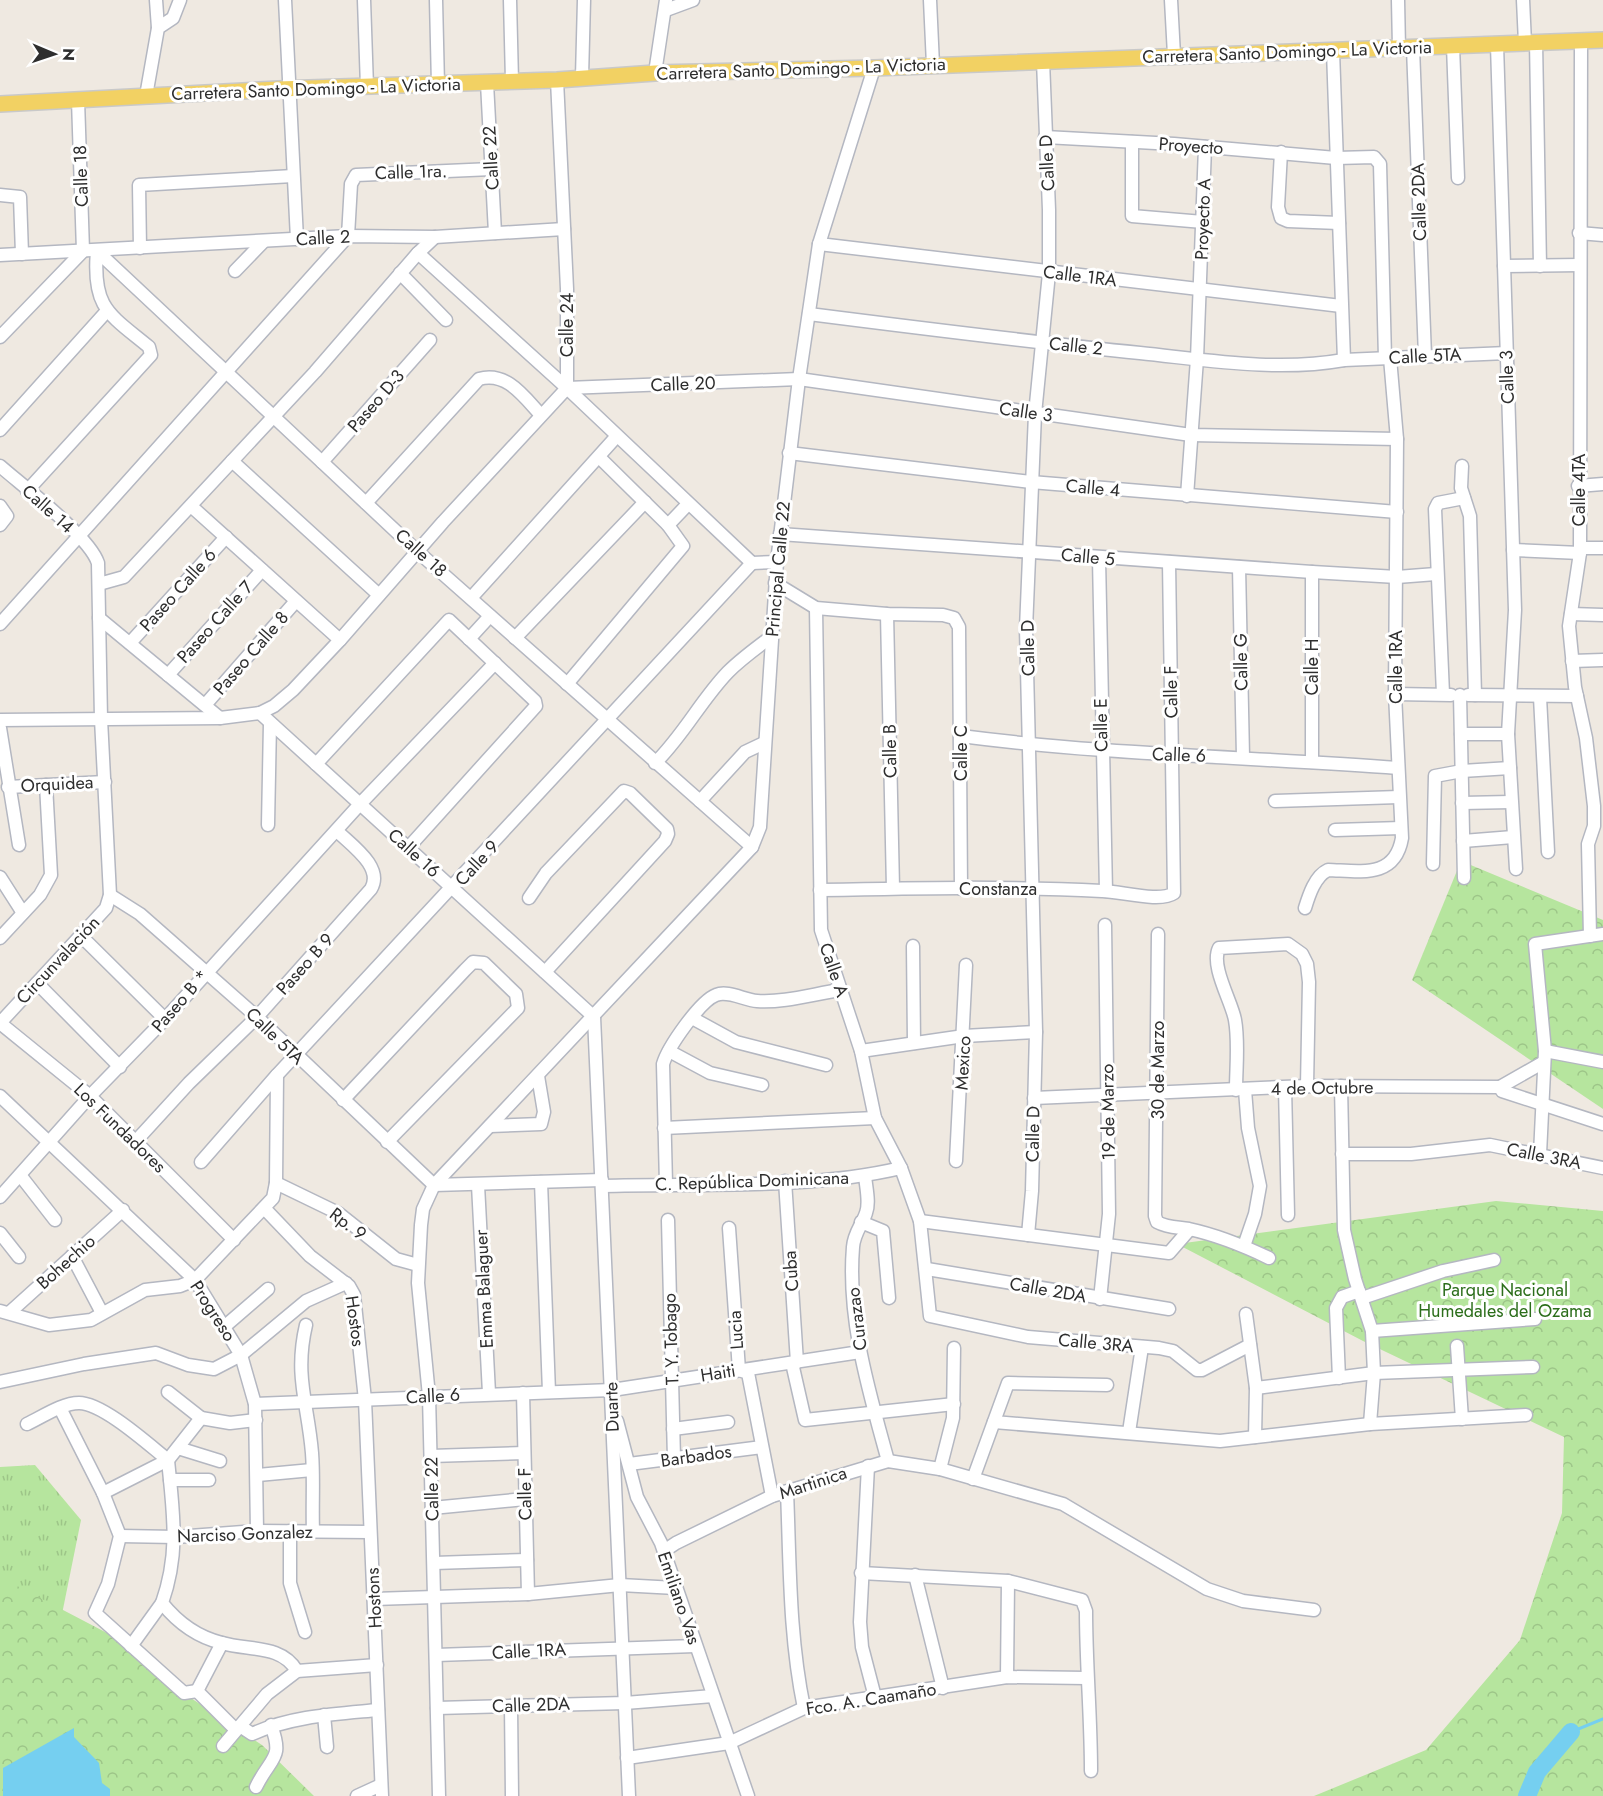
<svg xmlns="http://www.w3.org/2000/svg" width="1603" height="1796" viewBox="0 0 1603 1796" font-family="Jost,sans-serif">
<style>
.grass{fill:url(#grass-tufts)}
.forest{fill:url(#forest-crowns)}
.water{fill:#75cff0}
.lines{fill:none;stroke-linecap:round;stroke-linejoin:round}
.stream{stroke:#75cff0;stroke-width:3}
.river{stroke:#75cff0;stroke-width:18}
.minor-casing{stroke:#b4b7c1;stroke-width:15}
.major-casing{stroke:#c9c9c9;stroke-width:18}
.minor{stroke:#fff;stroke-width:12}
.major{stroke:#f2d163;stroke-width:15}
.labels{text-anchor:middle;stroke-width:6;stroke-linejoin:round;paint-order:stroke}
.street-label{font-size:18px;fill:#2e2e2e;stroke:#fff}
.park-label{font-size:18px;fill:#2c6e1b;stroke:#fff}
</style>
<defs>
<pattern id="grass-tufts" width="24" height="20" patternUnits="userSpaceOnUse" patternTransform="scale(1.5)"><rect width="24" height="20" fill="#b6e59e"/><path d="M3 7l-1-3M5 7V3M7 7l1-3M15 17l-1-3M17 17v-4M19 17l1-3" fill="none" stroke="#9dc588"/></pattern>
<pattern id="forest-crowns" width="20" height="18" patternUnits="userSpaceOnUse" patternTransform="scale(1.5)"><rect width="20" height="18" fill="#b6e59e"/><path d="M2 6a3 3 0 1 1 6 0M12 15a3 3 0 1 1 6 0" fill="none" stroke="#9dc588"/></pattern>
</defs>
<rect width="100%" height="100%" fill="#efe9e1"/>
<path class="grass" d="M 35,1465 L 81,1520 L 59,1629 L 0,1796 L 0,1467 Z"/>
<g class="forest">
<path d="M 1461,861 L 1603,920 L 1603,1109 L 1412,980 Z"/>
<path d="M 1496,1201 L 1603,1211 L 1603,1796 L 1314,1796 L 1426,1750 L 1520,1640 L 1562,1513 L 1564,1437 L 1363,1341 L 1177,1244 Z"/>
<path d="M 0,1577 L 107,1633 L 162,1679 L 262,1745 L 314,1796 L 0,1796 Z"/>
</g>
<path class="water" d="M 74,1728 L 74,1737 L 99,1763 L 102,1783 L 110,1789 L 110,1796 L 3,1796 L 3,1768 Z"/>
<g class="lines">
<path class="stream" d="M 1571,1732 L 1603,1719"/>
<path class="river" d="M 1527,1796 L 1537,1772 L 1571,1732"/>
<defs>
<g id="minor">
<path d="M 156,0 L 158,28"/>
<path d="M 285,0 L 297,239"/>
<path d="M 364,0 L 367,87"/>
<path d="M 436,0 L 438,85"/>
<path d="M 510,0 L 512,81"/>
<path d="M 930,0 L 933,65"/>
<path d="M 1171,0 L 1174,55"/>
<path d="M 1398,0 L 1399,48"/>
<path d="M 1523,0 L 1525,43"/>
<path d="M 666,10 L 693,0"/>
<path d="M 1581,41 L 1580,553 L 1569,626 L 1575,687 L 1586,738 L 1594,806 L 1594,826 L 1588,844 L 1590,936"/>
<path d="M 1536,42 L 1540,266"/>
<path d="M 1497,45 L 1515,610 L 1508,734 L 1516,869"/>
<path d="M 1453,46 L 1458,178"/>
<path d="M 1413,48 L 1425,356"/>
<path d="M 1333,51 L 1344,360"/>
<path d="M 655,73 L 666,0"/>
<path d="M 582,77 L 584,0"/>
<path d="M 487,83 L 495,233"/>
<path d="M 146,96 L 158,28 L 173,18 L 180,0"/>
<path d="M 78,100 L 83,251"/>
<path d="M 1045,137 L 1174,144 L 1336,158 L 1374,157 L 1380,164 L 1385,358"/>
<path d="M 1132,142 L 1132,216 L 1203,222"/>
<path d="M 1281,152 L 1278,207 L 1281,218 L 1288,221 L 1339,223"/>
<path d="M 0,195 L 20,197 L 22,254"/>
<path d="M 1579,233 L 1603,235"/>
<path d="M 819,244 L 1341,306"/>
<path d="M 140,248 L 139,185 L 293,176"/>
<path d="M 97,251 L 417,551 L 752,847"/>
<path d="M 418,253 L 567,388 L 752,563 L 777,562"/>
<path d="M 0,255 L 348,236 L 435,237 L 564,229"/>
<path d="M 1504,266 L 1580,265"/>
<path d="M 235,271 L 264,241"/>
<path d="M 400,273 L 446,320"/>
<path d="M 809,314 C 919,328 1029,342 1140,353 C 1208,360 1276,372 1344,360 L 1507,353"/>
<path d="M 0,337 L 83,251"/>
<path d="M 567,388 L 799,379 L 1191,435 L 1397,439"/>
<path d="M 0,430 L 106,312"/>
<path d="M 789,453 L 1031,482 L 1397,512"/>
<path d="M 232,461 L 379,595"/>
<path d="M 322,462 L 430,340"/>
<path d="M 0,466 C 24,487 89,536 98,563 L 101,719 L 110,895 L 106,908 L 0,1023"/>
<path d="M 1462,466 L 1461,488 L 1470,516 L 1475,695"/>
<path d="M 1578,486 L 1603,484"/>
<path d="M 27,491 L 151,355 L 149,347 C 109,314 92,308 97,251"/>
<path d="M 1187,496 L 1197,359 L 1205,147"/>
<path d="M 366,503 L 479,379 C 507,371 524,397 541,415"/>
<path d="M 0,506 L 7,516 L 0,525"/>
<path d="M 191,506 L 340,640"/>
<path d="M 668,525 L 688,504"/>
<path d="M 780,534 L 1312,572 L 1397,577 L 1436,574"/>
<path d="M 1580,548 L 1603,548"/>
<path d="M 1513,550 L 1580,553"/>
<path d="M 1099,559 L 1106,891"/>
<path d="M 1239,567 L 1243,757"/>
<path d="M 775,583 L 816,608 L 887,614 L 943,615 L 954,618 L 959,627 L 961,889"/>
<path d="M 99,584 L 124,577 L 315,372 L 418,253 L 435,237"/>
<path d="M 471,598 L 616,437"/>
<path d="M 816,608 L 821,930 L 861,1051 L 875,1118 L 901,1168 L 920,1221 L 930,1316 L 1028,1337 L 1159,1348 L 1173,1351 L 1197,1370 L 1202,1370 L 1250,1345"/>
<path d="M 887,614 L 893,888"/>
<path d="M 1571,614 L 1603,615"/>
<path d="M 99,618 L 220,718"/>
<path d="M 0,624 L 348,236 L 351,184 L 356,175 L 492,169"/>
<path d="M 515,638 L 645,502"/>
<path d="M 469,639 L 490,616"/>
<path d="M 130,643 L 226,537"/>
<path d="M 1572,661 L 1603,660"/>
<path d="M 168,675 L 262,570"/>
<path d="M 567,684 L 683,546 L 668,525 L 599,457"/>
<path d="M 1395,694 L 1451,695"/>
<path d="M 1443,694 L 1435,509 L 1438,503 L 1464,498"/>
<path d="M 1460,695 L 1464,878"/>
<path d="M 1468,695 L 1577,696"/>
<path d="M 1540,697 L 1548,852"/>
<path d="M 205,705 L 296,601"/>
<path d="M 260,713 L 594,1017"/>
<path d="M 0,720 L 220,718 L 260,713 L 274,706 L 293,690 L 340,640 L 443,522 L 567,388 L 567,289 L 557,80"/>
<path d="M 0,728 L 19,845"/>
<path d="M 1461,734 L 1508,734"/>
<path d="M 961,736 C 1106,755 1252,757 1398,768"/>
<path d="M 1312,762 L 1312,572"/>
<path d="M 655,763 C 683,736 701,700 728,672 C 741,659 756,648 771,637"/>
<path d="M 316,764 L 449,620 L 535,701 L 536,706 L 408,848"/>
<path d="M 8,787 L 105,782"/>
<path d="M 700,801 L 745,752 L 764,743"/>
<path d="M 1275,801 L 1399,797"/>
<path d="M 1462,803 L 1511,802"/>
<path d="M 268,825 L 270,723"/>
<path d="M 1335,830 L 1401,828"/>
<path d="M 1463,841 L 1513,837"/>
<path d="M 1433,864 L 1435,776 L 1462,771 L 1510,768"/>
<path d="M 0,877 L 23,913"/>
<path d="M 820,890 C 914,888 1008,886 1102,891 C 1120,891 1160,903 1174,893 L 1169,562"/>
<path d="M 110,895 L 140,914 L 257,1017 L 434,1185"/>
<path d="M 529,898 L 546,873 L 624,791 L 630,793 L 667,829 L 668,834 L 665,841 L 545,972"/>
<path d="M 1305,908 C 1309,895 1315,876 1328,870 C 1360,871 1395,879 1402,838 L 1395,694 L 1397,439 L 1390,358"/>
<path d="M 1158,934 L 1155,1216 L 1157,1222 C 1168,1228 1177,1227 1189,1229 C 1217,1235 1244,1246 1269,1258"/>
<path d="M 81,936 L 165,1019"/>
<path d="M 0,938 L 40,895 L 51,875 L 46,785"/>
<path d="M 913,946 L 914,1043"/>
<path d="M 37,983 L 120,1067"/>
<path d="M 594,1017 L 629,1796"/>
<path d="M 692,1018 L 736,1042 L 826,1065"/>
<path d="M 0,1023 L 90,1096 L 234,1240"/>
<path d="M 669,1051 L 710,1073 L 762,1085"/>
<path d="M 861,1051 L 964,1036 L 1036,1032"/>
<path d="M 1545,1051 L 1603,1062"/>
<path d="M 1341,1086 L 1344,1230 L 1355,1279 L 1372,1331 L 1374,1373 L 1370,1424"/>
<path d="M 1500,1087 L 1544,1062"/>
<path d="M 1285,1088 L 1288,1215"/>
<path d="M 1236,1090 C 1236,1068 1239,1042 1235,1020 C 1232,1002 1210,966 1219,948 L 1288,944 L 1302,954 L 1307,964 L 1309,982 L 1307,1086"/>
<path d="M 0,1096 L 195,1280 L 241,1355 L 255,1404 L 257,1531"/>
<path d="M 1034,1098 L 1307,1086 L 1500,1087 L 1502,1091 L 1603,1124"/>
<path d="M 343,1100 L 465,970 L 473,962 L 484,963 L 516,994 L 518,1008 L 387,1142"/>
<path d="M 490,1126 L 541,1124 L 544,1112 L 538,1076"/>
<path d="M 664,1128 L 875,1118"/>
<path d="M 135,1142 L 189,1083 L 257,1017 L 371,889 C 384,867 351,845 337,831"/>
<path d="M 1342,1154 L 1411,1154 L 1490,1145 L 1603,1168"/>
<path d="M 1540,1154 L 1545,1051 L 1535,944 L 1603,934"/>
<path d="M 956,1161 L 966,965"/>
<path d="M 201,1162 L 277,1075 L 752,563"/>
<path d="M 20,1175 L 55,1220"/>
<path d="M 865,1176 C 866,1187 870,1203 866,1213 C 862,1225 854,1233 853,1247 C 847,1320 869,1391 888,1461"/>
<path d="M 785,1181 L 797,1362"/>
<path d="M 541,1182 L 549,1392"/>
<path d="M 276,1183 L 338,1213 L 396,1259 L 418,1265"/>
<path d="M 666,1184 L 663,1064 C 668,1047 700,1001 716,995 C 728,990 744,1000 757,1001 C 783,1003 813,994 840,990"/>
<path d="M 434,1185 L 602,1180"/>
<path d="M 478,1185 L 489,1393"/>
<path d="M 602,1186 C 698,1183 808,1190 901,1168"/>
<path d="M 0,1197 L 90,1096 L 165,1019 L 360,804 L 495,663"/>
<path d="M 265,1209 L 310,1256 L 349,1286 L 354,1295 L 365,1400 L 382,1796"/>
<path d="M 668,1220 L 674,1459"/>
<path d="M 920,1221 L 1169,1253 L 1189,1230"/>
<path d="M 861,1222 L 883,1231 L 889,1298"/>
<path d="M 729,1228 L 739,1370"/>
<path d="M 0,1233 L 19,1257"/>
<path d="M 1028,1235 L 1032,1191 L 1036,1032 L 1026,629 L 1035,414 L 1049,273 L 1049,210 L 1043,61"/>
<path d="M 1244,1246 L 1255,1214 L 1260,1186 L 1248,1128 L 1245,1090"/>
<path d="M 72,1256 L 102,1313"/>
<path d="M 927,1269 L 1169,1309"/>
<path d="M 1362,1298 L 1443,1271 L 1494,1260"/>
<path d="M 1100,1299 L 1109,1214 L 1105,925"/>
<path d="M 0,1311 L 49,1325 L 91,1320 L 145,1290 L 180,1286 L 195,1280 L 273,1198 L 276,1183 L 277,1075"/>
<path d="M 9,1313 L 123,1210"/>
<path d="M 1246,1314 L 1256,1388 L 1255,1437"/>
<path d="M 306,1325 C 294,1376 308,1404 312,1453 C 314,1479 312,1505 313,1531"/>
<path d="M 224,1327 L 268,1289"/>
<path d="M 1372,1331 L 1535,1319"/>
<path d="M 1457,1346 L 1462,1419"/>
<path d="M 792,1363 L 805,1420 L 954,1404"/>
<path d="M 739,1370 L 748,1373 L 772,1496"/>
<path d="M 1339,1378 L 1336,1308 L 1342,1297 L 1359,1291"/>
<path d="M 0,1382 L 84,1364 L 156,1353 L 188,1365 L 214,1369 L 241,1355 L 306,1301 L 346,1283"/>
<path d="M 1256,1388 L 1374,1373 L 1533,1367"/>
<path d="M 168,1392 L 201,1418"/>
<path d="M 523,1393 L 528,1594"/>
<path d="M 255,1404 L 612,1390 L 860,1352"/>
<path d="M 60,1408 L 103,1493 L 120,1536 L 108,1584 L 95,1613 L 184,1693 L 197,1691"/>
<path d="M 617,1421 L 637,1497 L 661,1543 L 748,1796"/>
<path d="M 994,1422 L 1220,1441 L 1370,1424 L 1526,1415"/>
<path d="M 27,1424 C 42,1417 62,1403 79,1403 C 103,1403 149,1445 168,1460 C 173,1512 180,1552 162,1603 C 178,1623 197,1637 222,1643 C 249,1651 281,1644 297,1671"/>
<path d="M 673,1429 L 728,1422"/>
<path d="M 1129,1432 L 1142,1347"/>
<path d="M 178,1448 L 220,1461"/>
<path d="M 431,1456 L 524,1453"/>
<path d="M 629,1464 L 762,1447"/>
<path d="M 868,1466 L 860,1622 L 862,1647 L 875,1697"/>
<path d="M 940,1469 L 953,1418 L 954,1348"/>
<path d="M 258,1475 L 312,1470"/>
<path d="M 973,1479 L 1008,1383 L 1107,1385"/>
<path d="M 170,1480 L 209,1480"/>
<path d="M 787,1491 C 790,1564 789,1636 804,1708"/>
<path d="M 103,1493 L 168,1460 L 201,1418 L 230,1423 L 256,1420"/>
<path d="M 432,1508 L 525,1499"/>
<path d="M 290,1531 L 290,1583 L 305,1632"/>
<path d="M 120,1536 L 176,1537 L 257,1531 L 370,1532"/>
<path d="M 664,1551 L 676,1543 L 772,1496 L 888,1461 L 940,1469 L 1063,1504 L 1207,1589 L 1243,1601 L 1314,1610"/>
<path d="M 434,1563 L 527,1560"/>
<path d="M 861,1573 L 1008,1581 L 1082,1600 L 1086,1611 C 1086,1665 1091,1717 1091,1771"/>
<path d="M 915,1575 L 943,1688"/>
<path d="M 374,1599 L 528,1594 L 620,1585 L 676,1588"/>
<path d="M 131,1646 L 162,1603"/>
<path d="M 436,1655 L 695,1646"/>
<path d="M 1007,1677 L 1008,1581"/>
<path d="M 197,1691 L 236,1730"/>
<path d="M 197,1691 L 222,1643"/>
<path d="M 511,1706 L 512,1796"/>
<path d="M 437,1708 L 625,1703 L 713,1696"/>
<path d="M 324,1715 L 327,1747"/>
<path d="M 240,1726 L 252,1734 C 291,1716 336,1714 378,1710"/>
<path d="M 223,1746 L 267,1694 L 297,1671 L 377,1665"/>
<path d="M 627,1758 L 729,1743 L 804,1708 L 1007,1677 L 1086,1678"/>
<path d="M 256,1787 C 271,1756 284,1760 271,1725"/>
<path d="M 357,1796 L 381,1785"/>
<path d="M 439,1796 L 429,1396 L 418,1283 L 421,1225 L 423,1209 L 434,1185 L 752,847 L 760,827 L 777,562 L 799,379 L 819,244 L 874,68"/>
</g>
<path id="major" d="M 0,104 L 278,89 L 557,80 L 655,73 L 874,68 L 1603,40"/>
</defs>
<use href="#minor" class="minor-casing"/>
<use href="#major" class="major-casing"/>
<use href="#minor" class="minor"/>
<use href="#major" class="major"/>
</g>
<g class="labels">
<g class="street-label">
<text transform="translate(1287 52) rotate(-2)" y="6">Carretera Santo Domingo - La Victoria</text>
<text transform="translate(801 69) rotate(-2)" y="6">Carretera Santo Domingo - La Victoria</text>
<text transform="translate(316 89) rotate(-2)" y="6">Carretera Santo Domingo - La Victoria</text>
<text transform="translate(1191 146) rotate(4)" y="6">Proyecto</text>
<text transform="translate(491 158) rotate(-93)" y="6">Calle 22</text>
<text transform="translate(1047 163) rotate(-93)" y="6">Calle D</text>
<text transform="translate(411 172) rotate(-2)" y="6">Calle 1ra.</text>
<text transform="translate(81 176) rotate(-92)" y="6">Calle 18</text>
<text transform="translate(1419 202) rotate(-92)" y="6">Calle 2DA</text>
<text transform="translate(1203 219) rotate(-88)" y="6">Proyecto A</text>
<text transform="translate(323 238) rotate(-3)" y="6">Calle 2</text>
<text transform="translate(1080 276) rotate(7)" y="6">Calle 1RA</text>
<text transform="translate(567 325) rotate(-90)" y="6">Calle 24</text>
<text transform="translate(1076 346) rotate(6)" y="6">Calle 2</text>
<text transform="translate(1425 356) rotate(-3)" y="6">Calle 5TA</text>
<text transform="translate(1507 377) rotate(-92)" y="6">Calle 3</text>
<text transform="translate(683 384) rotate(-2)" y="6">Calle 20</text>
<text transform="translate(376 401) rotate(-49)" y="6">Paseo D-3</text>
<text transform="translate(1026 412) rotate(8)" y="6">Calle 3</text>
<text transform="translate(1093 488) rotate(5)" y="6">Calle 4</text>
<text transform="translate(1579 490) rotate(-90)" y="6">Calle 4TA</text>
<text transform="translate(48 509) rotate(42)" y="6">Calle 14</text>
<text transform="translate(421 553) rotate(42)" y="6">Calle 18</text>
<text transform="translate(1088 557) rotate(5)" y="6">Calle 5</text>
<text transform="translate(778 569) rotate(-85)" y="6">Principal Calle 22</text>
<text transform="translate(178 590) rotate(-48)" y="6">Paseo Calle 6</text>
<text transform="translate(215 622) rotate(-48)" y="6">Paseo Calle 7</text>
<text transform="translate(1028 648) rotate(-91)" y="6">Calle D</text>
<text transform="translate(251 653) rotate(-49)" y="6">Paseo Calle 8</text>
<text transform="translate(1241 662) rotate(-91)" y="6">Calle G</text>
<text transform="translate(1312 667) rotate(-90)" y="6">Calle H</text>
<text transform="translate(1396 667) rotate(-90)" y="6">Calle 1RA</text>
<text transform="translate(1171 692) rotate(-91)" y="6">Calle F</text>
<text transform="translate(1101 725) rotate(-91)" y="6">Calle E</text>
<text transform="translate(890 751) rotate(-91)" y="6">Calle B</text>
<text transform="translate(961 753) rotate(-90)" y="6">Calle C</text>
<text transform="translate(1179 755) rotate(2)" y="6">Calle 6</text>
<text transform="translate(57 784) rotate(-3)" y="6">Orquidea</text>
<text transform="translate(414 853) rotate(42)" y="6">Calle 16</text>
<text transform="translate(477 863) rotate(-47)" y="6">Calle 9</text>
<text x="998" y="895">Constanza</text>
<text transform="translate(58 960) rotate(-47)" y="6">Circunvalación</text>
<text transform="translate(305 964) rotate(-48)" y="6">Paseo B 9</text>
<text transform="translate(834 970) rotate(71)" y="6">Calle A</text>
<text transform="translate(180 1001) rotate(-49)" y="6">Paseo B *</text>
<text transform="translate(275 1036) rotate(44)" y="6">Calle 5TA</text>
<text transform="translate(963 1063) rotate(-87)" y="6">Mexico</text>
<text transform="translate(1158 1070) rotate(-90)" y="6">30 de Marzo</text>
<text transform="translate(1322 1088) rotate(-1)" y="6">4 de Octubre</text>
<text transform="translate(1108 1112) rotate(-91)" y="6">19 de Marzo</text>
<text transform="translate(120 1128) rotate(44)" y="6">Los Fundadores</text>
<text transform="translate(1033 1134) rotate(-89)" y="6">Calle D</text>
<text transform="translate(1544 1156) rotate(11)" y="6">Calle 3RA</text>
<text transform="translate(752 1181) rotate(-2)" y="6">C. República Dominicana</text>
<text transform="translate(348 1224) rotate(37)" y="6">Rp. 9</text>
<text transform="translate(66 1262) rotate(-42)" y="6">Bohechio</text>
<text transform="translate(791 1271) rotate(-94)" y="6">Cuba</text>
<text transform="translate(484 1289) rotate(-93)" y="6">Emma Balaguer</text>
<text transform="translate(1048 1290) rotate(10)" y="6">Calle 2DA</text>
<text transform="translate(213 1311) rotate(57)" y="6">Progreso</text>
<text transform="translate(857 1319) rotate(-97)" y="6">Curazao</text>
<text transform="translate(355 1321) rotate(82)" y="6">Hostos</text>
<text transform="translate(736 1330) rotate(-94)" y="6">Lucia</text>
<text transform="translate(671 1339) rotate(-92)" y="6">T. Y. Tobago</text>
<text transform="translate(1096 1343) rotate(5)" y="6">Calle 3RA</text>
<text transform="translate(718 1373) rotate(-9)" y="6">Haiti</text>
<text transform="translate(433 1396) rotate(-3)" y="6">Calle 6</text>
<text transform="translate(612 1407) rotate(-92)" y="6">Duarte</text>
<text transform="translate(696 1456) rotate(-8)" y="6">Barbados</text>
<text transform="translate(813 1483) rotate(-18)" y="6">Martinica</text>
<text transform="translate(432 1489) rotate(-91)" y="6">Calle 22</text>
<text transform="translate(525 1494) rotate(-91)" y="6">Calle F</text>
<text transform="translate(245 1534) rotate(-2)" y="6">Narciso Gonzalez</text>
<text transform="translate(374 1598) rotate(-93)" y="6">Hostons</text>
<text transform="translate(679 1598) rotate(71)" y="6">Emiliano Vas</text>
<text transform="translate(529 1651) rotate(-3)" y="6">Calle 1RA</text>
<text transform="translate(871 1699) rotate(-9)" y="6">Fco. A. Caamaño</text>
<text transform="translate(531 1705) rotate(-2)" y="6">Calle 2DA</text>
</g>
<g class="park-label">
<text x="1505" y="1296">Parque Nacional<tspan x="1505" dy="21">Humedales del Ozama</tspan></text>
</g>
</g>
<g transform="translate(54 54) rotate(92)" stroke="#ffffff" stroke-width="4.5" paint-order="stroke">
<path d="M0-4.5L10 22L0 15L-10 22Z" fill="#2e2e2e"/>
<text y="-9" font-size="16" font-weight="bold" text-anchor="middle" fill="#2e2e2e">N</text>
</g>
</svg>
